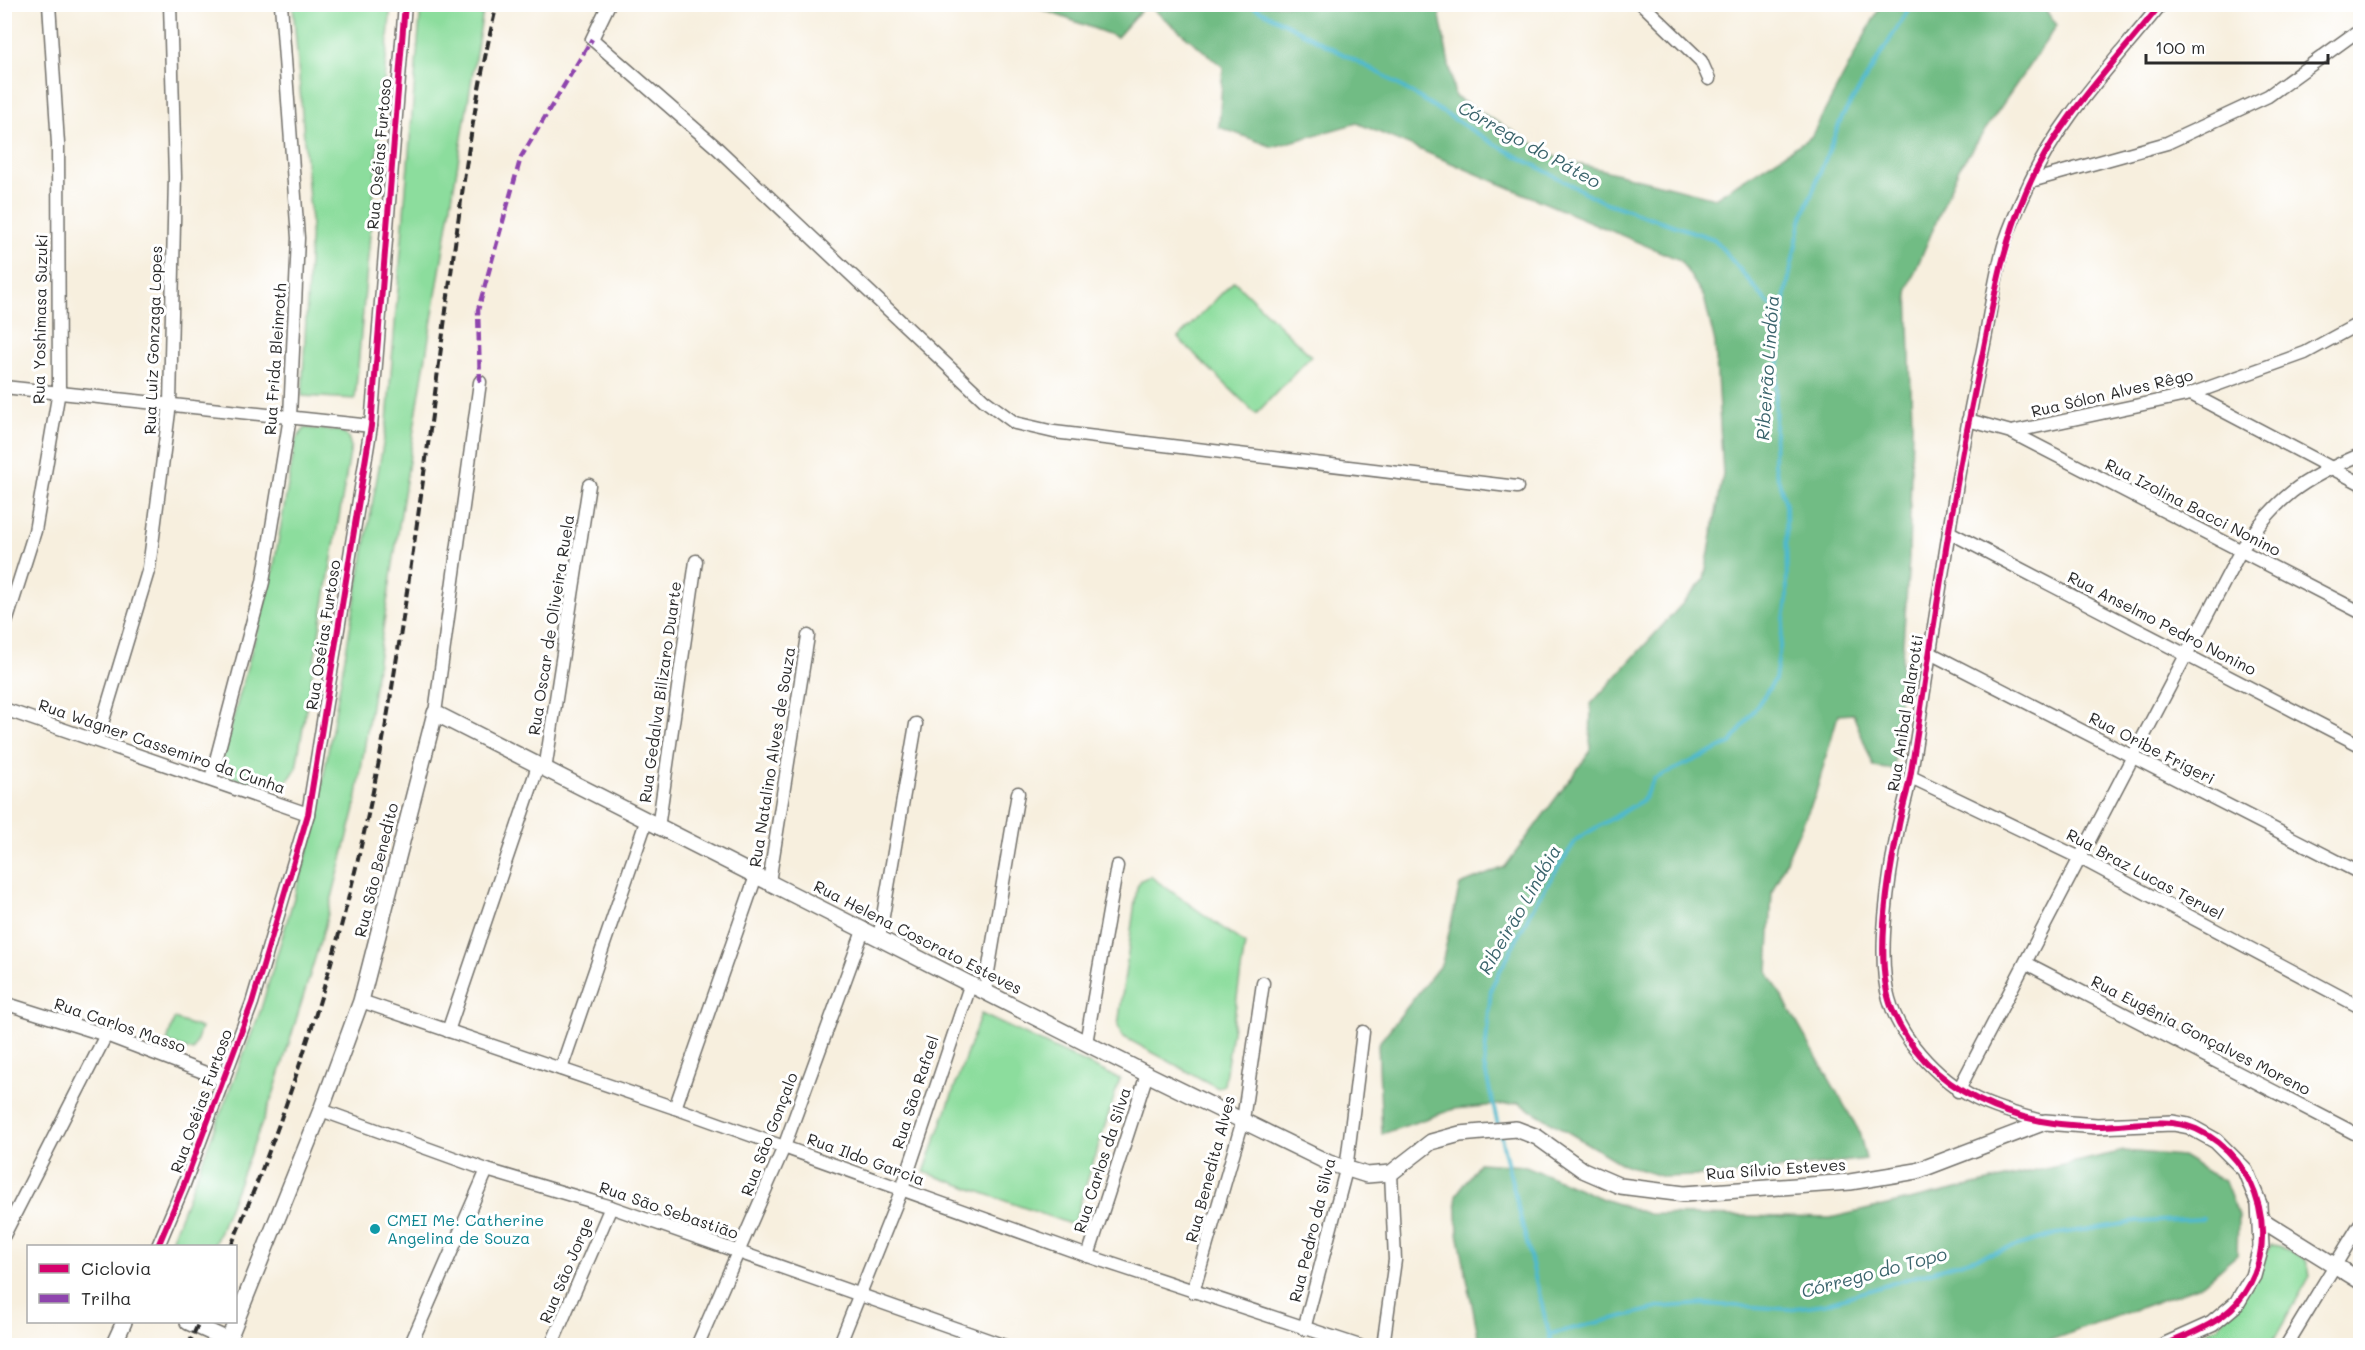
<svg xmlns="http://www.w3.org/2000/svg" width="2365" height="1350" viewBox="0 0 2365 1350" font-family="Mali,sans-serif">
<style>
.green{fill:#8cdd9d;stroke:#5c8464;stroke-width:1.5}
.forest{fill:#71bc84;stroke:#4e7458;stroke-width:1.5}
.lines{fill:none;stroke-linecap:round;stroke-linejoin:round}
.stream{stroke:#50b9cd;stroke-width:4}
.minor-casing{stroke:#72706a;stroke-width:15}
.tertiary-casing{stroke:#72706a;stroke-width:18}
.minor{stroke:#fff;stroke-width:12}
.tertiary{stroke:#fff;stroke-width:15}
.rail{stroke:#2b2b2b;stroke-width:4;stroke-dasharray:9 4.5;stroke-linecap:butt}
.quiet{stroke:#8e44ad;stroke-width:4.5;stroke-dasharray:9 4.5;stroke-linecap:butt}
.cycleway-casing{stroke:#fff;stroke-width:10}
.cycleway{stroke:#d6006c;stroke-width:6}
.culture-dot{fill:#0f9aa8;stroke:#fff;stroke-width:2}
.labels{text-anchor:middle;stroke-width:6;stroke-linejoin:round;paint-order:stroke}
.street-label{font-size:16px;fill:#2b2b2b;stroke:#fff}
.culture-label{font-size:16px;fill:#0d838f;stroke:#fff;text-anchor:start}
.water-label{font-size:18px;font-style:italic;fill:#3a646c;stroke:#fff}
</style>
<rect width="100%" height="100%" fill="#fff"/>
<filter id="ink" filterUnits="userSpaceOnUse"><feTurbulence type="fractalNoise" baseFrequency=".0167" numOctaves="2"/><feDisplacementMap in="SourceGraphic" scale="12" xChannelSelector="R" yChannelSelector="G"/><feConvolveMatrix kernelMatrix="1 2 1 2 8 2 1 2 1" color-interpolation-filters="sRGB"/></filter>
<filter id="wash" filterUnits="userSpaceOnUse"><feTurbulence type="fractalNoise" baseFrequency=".008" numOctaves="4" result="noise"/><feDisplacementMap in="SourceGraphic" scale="24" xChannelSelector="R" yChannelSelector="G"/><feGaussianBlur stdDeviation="1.35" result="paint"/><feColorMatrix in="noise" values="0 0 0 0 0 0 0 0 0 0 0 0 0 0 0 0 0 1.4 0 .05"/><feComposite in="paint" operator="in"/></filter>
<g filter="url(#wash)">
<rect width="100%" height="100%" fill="#f7efde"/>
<g class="green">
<path d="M 293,5 L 391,5 L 355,399 L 302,396 L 311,222 Z"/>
<path d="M 421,5 L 484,5 L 417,410 L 355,808 L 324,929 L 274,1092 L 214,1246 L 169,1246 L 260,1012 L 314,830 L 387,422 Z"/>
<path d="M 1234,281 L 1311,356 L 1256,414 L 1178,338 Z"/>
<path d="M 305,428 L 339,431 L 348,437 L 351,447 L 296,768 C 280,802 253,783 225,775 L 219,771 L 273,571 L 296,439 Z"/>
<path d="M 1150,876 L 1245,944 L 1224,1085 L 1218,1088 L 1122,1036 L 1118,1026 L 1137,887 L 1141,880 Z"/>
<path d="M 981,1014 L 1120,1079 L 1073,1225 L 924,1172 Z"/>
<path d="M 174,1019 L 201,1028 L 193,1051 L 167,1042 Z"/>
<path d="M 2271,1245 L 2279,1246 L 2306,1260 L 2310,1276 L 2271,1345 L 2175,1346 L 2218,1327 Z"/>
</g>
<g class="forest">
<path d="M 1030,5 L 1146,5 L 1117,37 Z"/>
<path d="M 1148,5 L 1428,5 L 1439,11 L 1455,97 L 1559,159 L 1715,198 L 1811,137 L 1881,5 L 2041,5 L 2057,25 L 1959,168 L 1908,288 L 1912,425 L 1909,559 L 1894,770 L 1874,767 L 1853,714 L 1838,715 L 1815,796 L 1772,892 L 1768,972 L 1859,1131 L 1866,1159 L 1735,1175 L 1663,1177 L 1620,1163 L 1519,1103 L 1454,1109 L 1382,1134 L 1378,1044 L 1442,963 L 1460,885 L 1505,867 L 1590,752 L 1591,704 L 1704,580 L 1723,474 L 1715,343 L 1704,297 L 1680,260 L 1357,123 L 1273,147 L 1219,127 L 1223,67 Z"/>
<path d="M 2124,1151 L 2182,1156 L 2225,1182 L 2238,1215 L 2237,1255 L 2200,1286 L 2037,1345 L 1480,1345 L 1458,1233 L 1456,1195 L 1479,1163 L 1526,1166 L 1603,1199 L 1649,1214 L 1830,1218 Z"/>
</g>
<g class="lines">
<g class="stream">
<path d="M 1248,4 L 1381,74 L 1491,142 L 1601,201 L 1714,239 L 1768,303 L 1784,317"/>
<path d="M 1498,1125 L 1484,1066 L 1491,988 L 1537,900 L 1577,839 L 1643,800 L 1654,779 L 1731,743 L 1775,680 L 1787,599 L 1786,505 L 1774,464 L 1776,386 L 1786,292 L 1801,221 L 1842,117 L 1912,4"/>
<path d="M 1500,1133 L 1552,1346"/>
<path d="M 1550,1334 L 1662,1307 L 1705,1304 L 1788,1309 L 1824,1304 L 2056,1234 L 2137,1222 L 2203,1219"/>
</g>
</g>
</g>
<g filter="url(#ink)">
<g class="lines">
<defs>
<g id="minor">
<path d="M 609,4 L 592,39 L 717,148 L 984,400 L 1015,423 L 1054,432 L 1517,487"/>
<path d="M 1642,4 L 1701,61 L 1709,79"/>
<path d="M 2031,181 L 2167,143 L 2268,96 L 2355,33"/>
<path d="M 4,387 L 371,426"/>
<path d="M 2191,394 L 2360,483"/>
<path d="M 1968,420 L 2011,432 L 2191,394 L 2305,353 L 2360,323"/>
<path d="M 2011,432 L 2360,612"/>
<path d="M 1949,532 L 2360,745"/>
<path d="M 4,629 L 35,531 L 59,391 L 58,144 L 49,4"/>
<path d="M 1928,652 L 2360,873"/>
<path d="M 4,709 L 308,814"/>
<path d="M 435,713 L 480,382"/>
<path d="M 97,740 L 149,568 L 170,404 L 175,177 L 170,4"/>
<path d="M 545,770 L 589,485"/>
<path d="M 1911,777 L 2080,858 L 2360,1007"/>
<path d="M 211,779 L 263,582 L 290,417 L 298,238 L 281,4"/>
<path d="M 658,828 L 696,561"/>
<path d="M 769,882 L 808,636"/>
<path d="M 879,939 L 916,724"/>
<path d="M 2026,963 L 2360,1136"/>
<path d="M 985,990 L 1018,793"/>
<path d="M 361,1001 L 675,1108 L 1088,1256 L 1360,1346"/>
<path d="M 4,1003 L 106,1035 L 224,1080"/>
<path d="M 448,1031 L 538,766"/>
<path d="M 1086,1043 L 1117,866"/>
<path d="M 561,1069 L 646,822"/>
<path d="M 1958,1091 L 2241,550 C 2278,496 2301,480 2360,455"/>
<path d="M 675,1108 L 756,876"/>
<path d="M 321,1110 L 487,1170 L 611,1207 L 1005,1346"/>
<path d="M 2045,1122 C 1991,1108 1957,1097 1920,1054 C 1906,1038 1895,1020 1889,999 C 1876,957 1889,873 1898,829 C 1902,810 1908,792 1911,773 C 1934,633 1952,493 1982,354 C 1990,317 1994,278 2005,242 C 2011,224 2019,206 2027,189 C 2057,120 2114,63 2161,4"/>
<path d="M 4,1235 L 106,1035"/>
<path d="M 158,1246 L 183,1187 L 252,1003 L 308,814 L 371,426 L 405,4"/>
<path d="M 1088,1256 L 1147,1074"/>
<path d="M 1193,1292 L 1243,1120 L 1263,983"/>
<path d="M 1304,1329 L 1346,1170 L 1363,1032"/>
<path d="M 410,1346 L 487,1170"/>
<path d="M 551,1346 L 611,1207"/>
<path d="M 697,1346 L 784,1147 L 863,931"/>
<path d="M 839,1346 L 902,1189 L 971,983"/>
<path d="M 1383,1346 L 1395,1260 L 1391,1173"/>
<path d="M 2286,1346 L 2360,1224"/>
</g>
<g id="tertiary">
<path d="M 2262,1220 L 2360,1281"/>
<path d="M 188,1322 L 228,1340"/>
<path d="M 113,1346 L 124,1322"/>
<path d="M 226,1346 L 321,1110 L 361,1001 L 435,713 L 1147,1074 L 1329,1163 L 1367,1175 L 1391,1173 L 1431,1142 L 1460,1134 L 1516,1129 L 1537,1137 L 1583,1170 L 1620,1186 L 1684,1194 L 1850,1182 L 1917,1171 L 2045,1122 L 2097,1126 L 2173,1123 L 2189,1126 L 2216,1141 L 2245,1170 L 2259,1204 L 2261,1247 L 2253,1276 L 2237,1303 L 2212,1324 L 2163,1346"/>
</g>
</defs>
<use href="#minor" class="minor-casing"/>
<use href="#tertiary" class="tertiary-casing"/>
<use href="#minor" class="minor"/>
<use href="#tertiary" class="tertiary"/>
<g class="rail">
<path d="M 231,1246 C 306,1070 360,883 391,694 C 413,559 431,424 449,288 C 462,193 474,98 497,4"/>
<path d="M 188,1346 L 199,1322"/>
</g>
<path class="quiet" d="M 480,382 L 478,310 L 521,157 L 592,39"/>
<defs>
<g id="cycleway">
<path d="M 2161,4 C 2114,64 2055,122 2026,192 C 2002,247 1994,299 1982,357 C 1952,494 1933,633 1911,772 C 1908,792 1901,811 1898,830 C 1888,878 1874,963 1892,1009 C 1926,1093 2017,1128 2103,1126 C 2133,1125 2168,1117 2196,1129 C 2262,1159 2284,1248 2237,1303 C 2217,1325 2189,1334 2163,1346"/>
<path d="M 158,1246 L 183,1187 L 252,1003 L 308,814 L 371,426 L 405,4"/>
</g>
</defs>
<use href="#cycleway" class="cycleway-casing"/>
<use href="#cycleway" class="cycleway"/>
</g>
</g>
<circle class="culture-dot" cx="375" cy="1229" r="6"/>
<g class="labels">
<g class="street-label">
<text transform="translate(379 154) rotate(-85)" y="6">Rua Oséias Furtoso</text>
<text transform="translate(40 319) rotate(-89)" y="6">Rua Yoshimasa Suzuki</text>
<text transform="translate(153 340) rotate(-88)" y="6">Rua Luiz Gonzaga Lopes</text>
<text transform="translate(275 359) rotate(-86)" y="6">Rua Frida Bleinroth</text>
<text transform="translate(2112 393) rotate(-13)" y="6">Rua Sólon Alves Rêgo</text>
<text transform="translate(2193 507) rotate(27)" y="6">Rua Izolina Bacci Nonino</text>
<text transform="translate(2162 623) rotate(27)" y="6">Rua Anselmo Pedro Nonino</text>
<text transform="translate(551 625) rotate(-81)" y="6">Rua Oscar de Oliveira Ruela</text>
<text transform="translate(323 635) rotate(-81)" y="6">Rua Oséias Furtoso</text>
<text transform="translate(660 692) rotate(-82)" y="6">Rua Gedalva Bilizaro Duarte</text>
<text transform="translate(1905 713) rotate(-81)" y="6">Rua Anibal Balarotti</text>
<text transform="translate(162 746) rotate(19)" y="6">Rua Wagner Cassemiro da Cunha</text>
<text transform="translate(2152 748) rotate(27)" y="6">Rua Oribe Frigeri</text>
<text transform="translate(772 757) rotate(-81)" y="6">Rua Natalino Alves de Souza</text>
<text transform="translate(376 870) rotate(-76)" y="6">Rua São Benedito</text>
<text transform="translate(2145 874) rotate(28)" y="6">Rua Braz Lucas Teruel</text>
<text transform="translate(918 937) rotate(27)" y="6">Rua Helena Coscrato Esteves</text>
<text transform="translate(120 1025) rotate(19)" y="6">Rua Carlos Masso</text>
<text transform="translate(2201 1035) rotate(27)" y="6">Rua Eugênia Gonçalves Moreno</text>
<text transform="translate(915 1092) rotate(-72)" y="6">Rua São Rafael</text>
<text transform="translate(201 1101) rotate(-70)" y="6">Rua Oséias Furtoso</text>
<text transform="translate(769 1134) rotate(-69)" y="6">Rua São Gonçalo</text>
<text transform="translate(866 1159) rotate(20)" y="6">Rua Ildo Garcia</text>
<text transform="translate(1102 1160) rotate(-72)" y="6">Rua Carlos da Silva</text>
<text transform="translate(1210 1169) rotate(-75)" y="6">Rua Benedita Alves</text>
<text transform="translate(1776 1169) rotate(-4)" y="6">Rua Sílvio Esteves</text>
<text transform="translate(669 1210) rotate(19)" y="6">Rua São Sebastião</text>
<text transform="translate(1312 1230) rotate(-76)" y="6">Rua Pedro da Silva</text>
<text transform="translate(566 1270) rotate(-67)" y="6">Rua São Jorge</text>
</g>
<g class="culture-label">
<text x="387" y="1226">CMEI Me. Catherine<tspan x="387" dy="18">Angelina de Souza</tspan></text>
</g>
<g class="water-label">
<text transform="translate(1529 145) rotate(29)" y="6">Córrego do Páteo</text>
<text transform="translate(1768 368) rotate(-86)" y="6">Ribeirão Lindóia</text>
<text transform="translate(1520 910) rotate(-60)" y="6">Ribeirão Lindóia</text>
<text transform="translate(1874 1273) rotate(-15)" y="6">Córrego do Topo</text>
</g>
</g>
<rect width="2365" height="1350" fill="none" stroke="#fff" stroke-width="24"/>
<rect x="27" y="1245" width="210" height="78" fill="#ffffff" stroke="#aaaaaa" stroke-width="1.5"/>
<rect x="39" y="1264" width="30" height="9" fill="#d6006c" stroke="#aaaaaa" stroke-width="1.5"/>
<text x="81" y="1275" font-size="18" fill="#2b2b2b">Ciclovia</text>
<rect x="39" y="1294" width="30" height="9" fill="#8e44ad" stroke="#aaaaaa" stroke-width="1.5"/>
<text x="81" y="1305" font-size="18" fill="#2b2b2b">Trilha</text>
<path d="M2146 54v9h182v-9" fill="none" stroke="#2b2b2b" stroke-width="3"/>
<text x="2155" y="54" font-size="18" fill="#2b2b2b" stroke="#ffffff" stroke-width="4.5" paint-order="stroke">100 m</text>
</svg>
